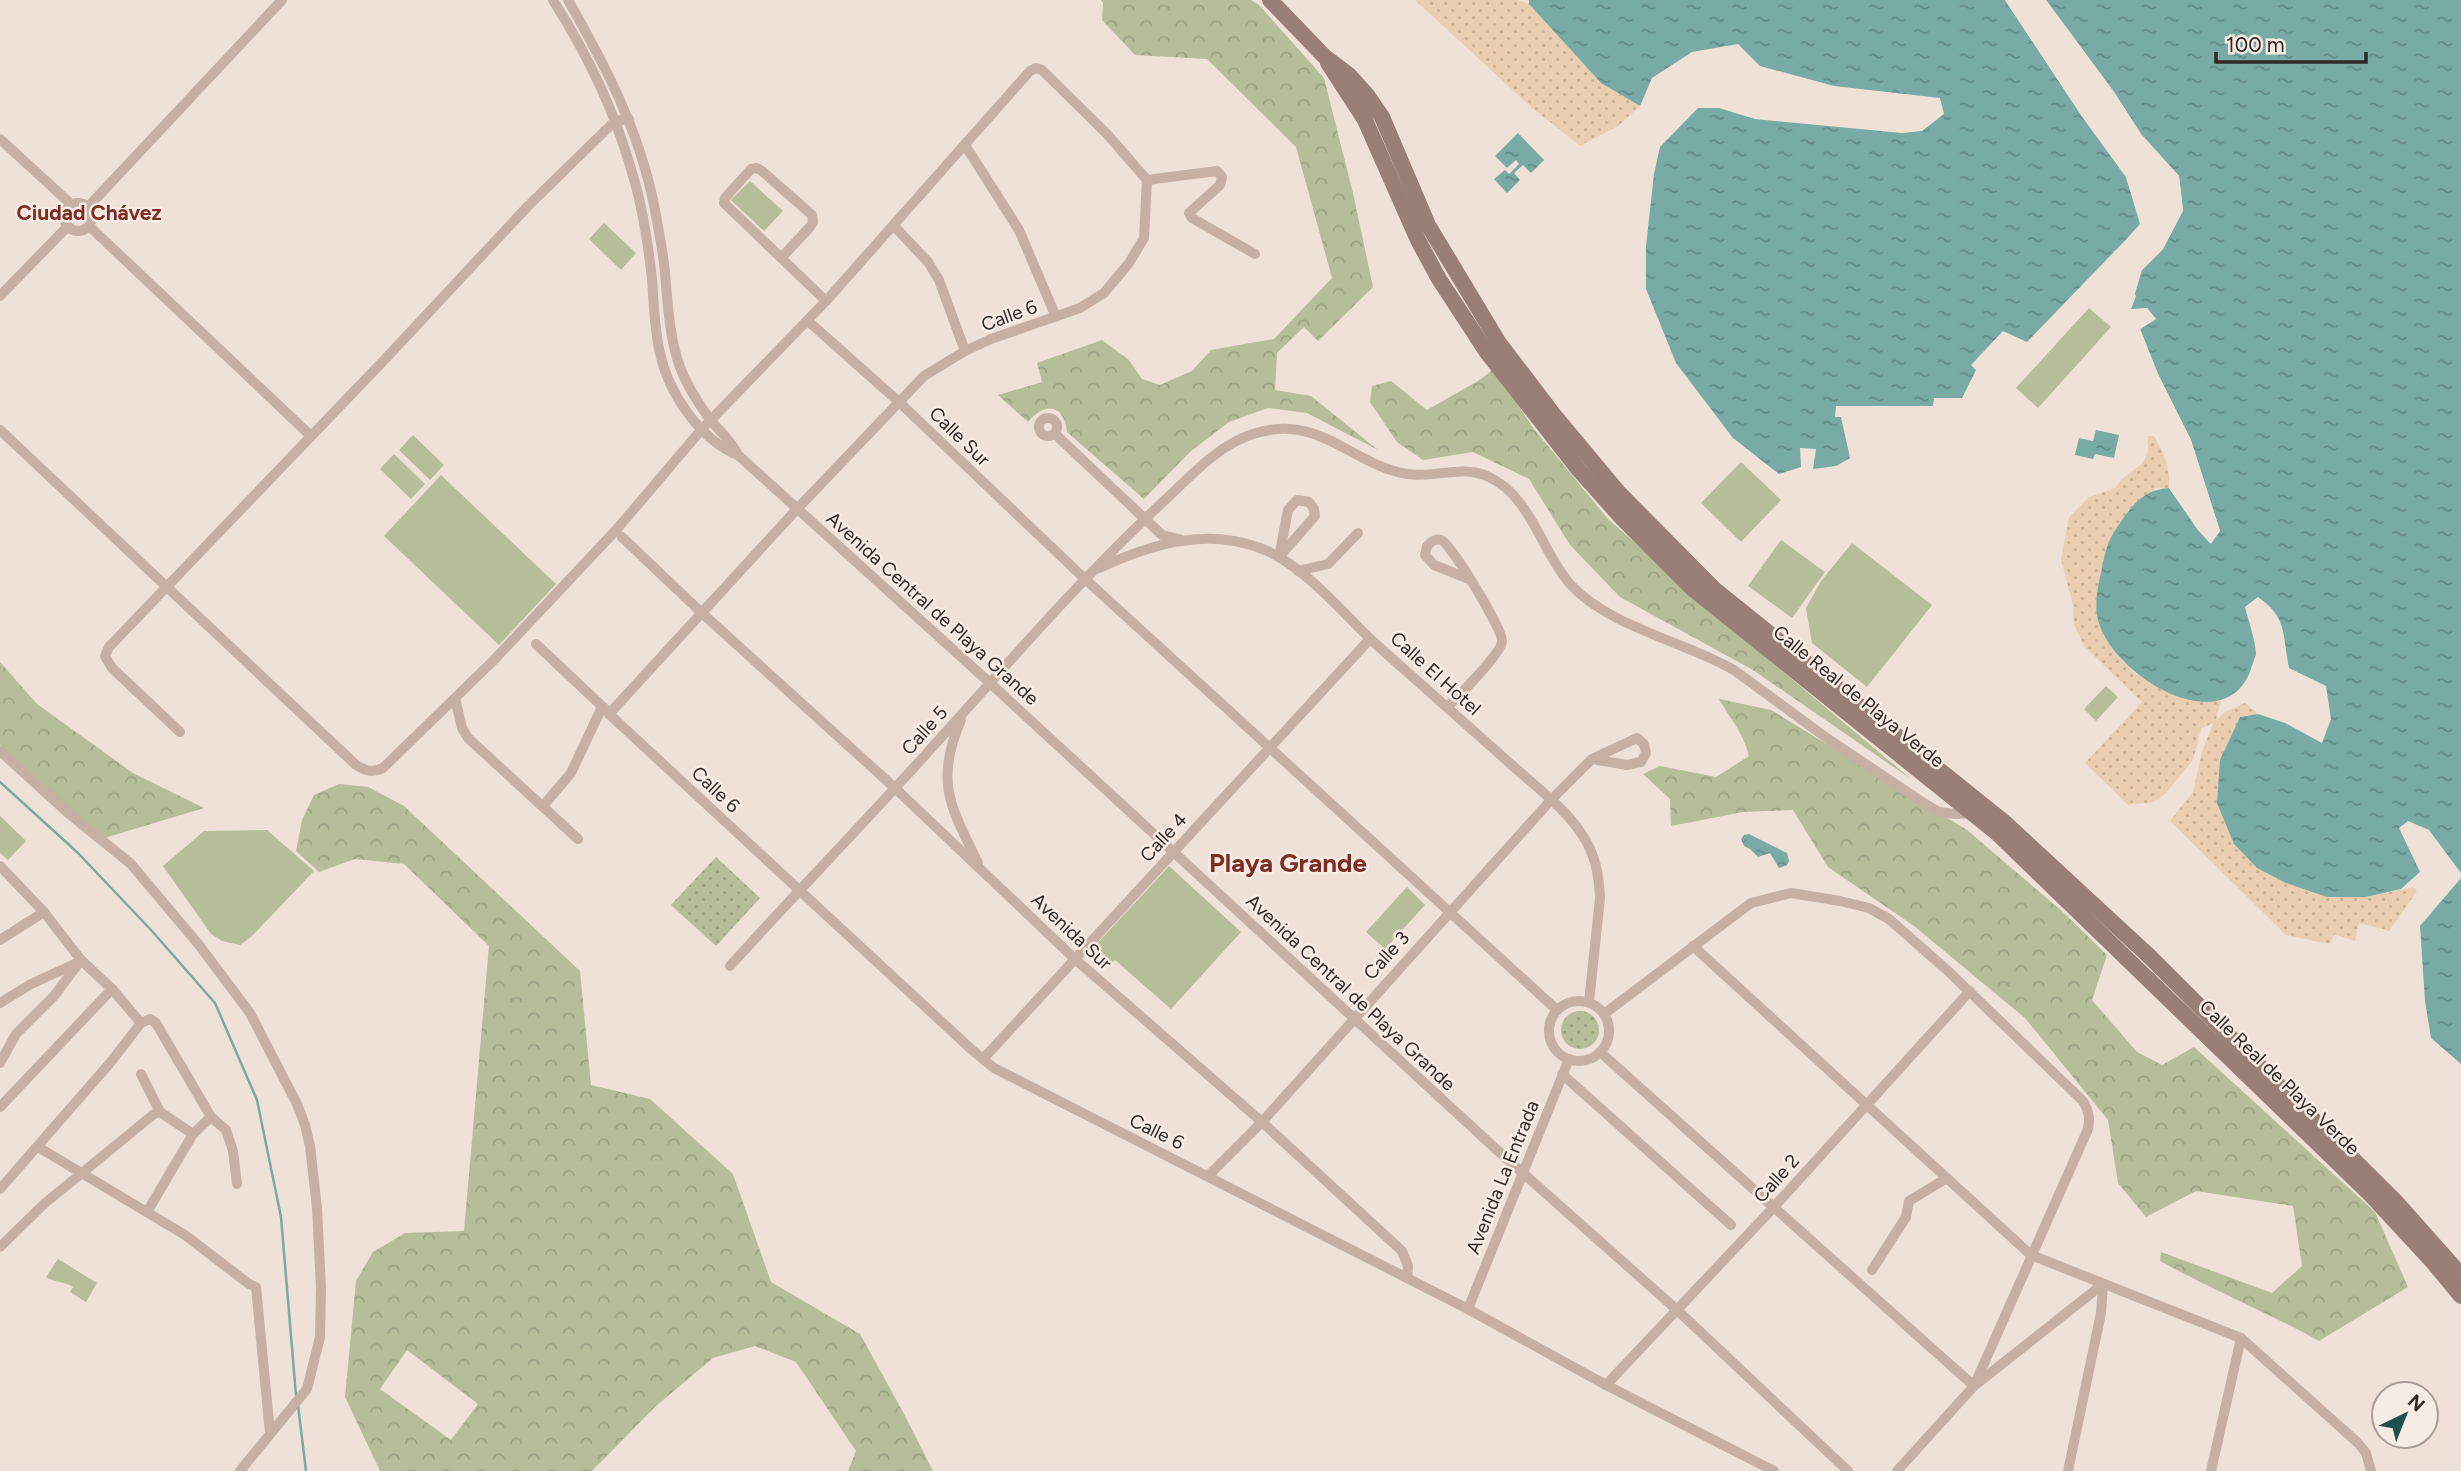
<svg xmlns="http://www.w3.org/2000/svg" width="2461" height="1471" viewBox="0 0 2461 1471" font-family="Figtree,sans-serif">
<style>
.grass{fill:url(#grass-dots)}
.forest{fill:url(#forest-crowns);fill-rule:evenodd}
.sand{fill:url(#sand-dots)}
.park{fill:#b5bd99}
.water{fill:url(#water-ripples)}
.pier{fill:#efe1d7}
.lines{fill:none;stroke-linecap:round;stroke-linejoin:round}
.stream{stroke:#78aba6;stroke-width:2.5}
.street{stroke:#c6b0a4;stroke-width:10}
.secondary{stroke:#997f76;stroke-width:16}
.labels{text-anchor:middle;stroke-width:5;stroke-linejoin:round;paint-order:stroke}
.street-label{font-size:19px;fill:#322825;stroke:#f7ece3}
.neighbourhood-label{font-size:21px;font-weight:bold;fill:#7d2d23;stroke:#f7ece3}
.district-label{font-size:26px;font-weight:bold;fill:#7d2d23;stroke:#f7ece3}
</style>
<defs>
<pattern id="grass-dots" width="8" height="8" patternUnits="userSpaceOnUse" patternTransform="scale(1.75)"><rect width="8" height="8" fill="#b5bd99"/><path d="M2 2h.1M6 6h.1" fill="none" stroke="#9ca284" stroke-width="1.8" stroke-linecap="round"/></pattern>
<pattern id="forest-crowns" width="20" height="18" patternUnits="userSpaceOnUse" patternTransform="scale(1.75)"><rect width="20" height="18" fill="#b5bd99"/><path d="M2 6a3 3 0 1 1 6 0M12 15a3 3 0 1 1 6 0" fill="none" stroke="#9ca284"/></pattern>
<pattern id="sand-dots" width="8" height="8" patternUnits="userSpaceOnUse" patternTransform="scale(1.75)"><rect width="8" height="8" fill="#eaceaf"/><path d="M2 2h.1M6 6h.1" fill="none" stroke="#c9b196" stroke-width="1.8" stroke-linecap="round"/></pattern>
<pattern id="water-ripples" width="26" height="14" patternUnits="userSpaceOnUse" patternTransform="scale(1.75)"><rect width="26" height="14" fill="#78aba6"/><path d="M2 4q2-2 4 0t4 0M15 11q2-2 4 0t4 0" fill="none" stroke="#638b87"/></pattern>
</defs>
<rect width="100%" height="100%" fill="#efe1d7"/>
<g class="grass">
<path d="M 716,857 L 760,898 L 716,946 L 671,905 Z"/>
<circle cx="1580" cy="1030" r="19"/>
</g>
<g class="forest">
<path d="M 1101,0 L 1251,0 L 1259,5 L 1324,78 L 1353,193 L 1373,287 L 1318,341 L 1304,327 L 1277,353 L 1275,390 L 1311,396 L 1378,450 L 1307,413 L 1268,408 L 1229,422 L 1191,451 L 1144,499 L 1067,432 C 1064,403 1044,402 1028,422 L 998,395 L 1042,382 L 1037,363 L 1102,340 L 1129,360 L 1142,379 L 1160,385 L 1192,371 L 1211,350 L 1274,339 L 1332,278 L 1296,147 L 1207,59 L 1135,55 L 1102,20 L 1103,3 Z"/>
<path d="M 1494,369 L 1534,429 L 1608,519 L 1769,660 L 1911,779 L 1753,670 L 1620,597 L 1570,545 L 1529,479 L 1473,452 L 1423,460 L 1397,442 L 1370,402 L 1372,386 L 1391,381 L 1427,410 L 1478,381 Z"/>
<path d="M 0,662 L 37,704 L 133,773 L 204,808 L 101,839 L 28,775 L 0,745 Z"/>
<path d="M 1719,699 L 1771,710 L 1967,830 L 2064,913 L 2107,955 L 2092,1000 L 2137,1052 L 2162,1065 L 2194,1047 L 2375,1212 L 2408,1287 L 2319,1341 C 2267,1312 2212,1290 2160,1261 L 2161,1252 L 2272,1293 L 2302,1266 L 2293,1206 L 2196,1191 L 2146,1217 L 2118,1183 L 2108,1120 L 2025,1018 L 1914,926 L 1828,867 L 1793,810 L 1743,812 L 1671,826 L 1670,799 L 1643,774 L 1660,766 L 1716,777 L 1749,756 C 1743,732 1731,720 1719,699 Z"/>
<path d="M 339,784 L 368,787 L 404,806 L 580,971 L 591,1085 L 650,1099 L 733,1174 L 771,1282 L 860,1334 L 903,1412 L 933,1471 L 848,1471 L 856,1451 L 796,1362 L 755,1346 L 713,1358 L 656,1406 L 592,1471 L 380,1471 L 345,1397 L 356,1281 L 373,1252 L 405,1233 L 464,1231 L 489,946 L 404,864 L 355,859 L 319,872 L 296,851 L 302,820 L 314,795 ZM 407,1350 L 478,1404 L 451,1440 L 380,1389 Z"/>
</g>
<g class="sand">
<path d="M 1415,0 L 1517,0 L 1529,4 L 1601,83 L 1640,106 L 1618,126 L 1580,146 L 1530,106 Z"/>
<path d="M 2148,436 L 2154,436 C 2163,451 2171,469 2169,488 L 2155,488 L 2103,635 L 2118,656 L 2134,673 L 2192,701 L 2221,700 L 2216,720 L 2225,712 L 2245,703 L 2258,714 L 2240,717 L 2366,897 L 2413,887 L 2417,891 L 2389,931 L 2359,923 L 2355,941 L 2334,934 L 2330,944 L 2286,935 L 2170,821 L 2193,792 L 2202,752 L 2213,723 L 2201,729 L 2193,760 L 2166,793 L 2154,802 L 2128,805 L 2085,763 L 2142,702 L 2085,647 L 2074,625 L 2073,605 L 2061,559 L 2069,517 L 2089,497 L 2115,488 L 2122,479 L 2143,463 L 2148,451 Z"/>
</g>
<g class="park">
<path d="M 750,181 L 783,211 L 764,231 L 731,200 Z"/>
<path d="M 604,223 L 636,253 L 621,270 L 589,239 Z"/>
<path d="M 2089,308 L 2111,327 L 2038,408 L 2016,388 Z"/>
<path d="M 413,435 L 444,465 L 430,480 L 399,450 Z"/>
<path d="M 394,454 L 425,484 L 411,499 L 380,469 Z"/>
<path d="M 1741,462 L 1781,500 L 1741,542 L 1701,503 Z"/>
<path d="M 441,475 L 556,584 L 499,645 L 384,536 Z"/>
<path d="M 1781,540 L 1825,572 L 1792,618 L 1748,586 Z"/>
<path d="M 1852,543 L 1932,605 L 1867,687 L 1812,643 L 1806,608 L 1821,581 Z"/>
<path d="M 2106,686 L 2118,697 L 2096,721 L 2084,709 Z"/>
<path d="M 0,816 L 26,841 L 8,860 L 0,853 Z"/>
<path d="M 267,830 L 314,871 L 252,936 L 240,945 L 222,941 L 211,934 L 163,866 L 204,831 Z"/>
<path d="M 1169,866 L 1241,932 L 1171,1009 L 1115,960 L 1112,963 L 1094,947 Z"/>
<path d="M 1407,887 L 1425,905 L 1385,949 L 1366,932 Z"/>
<path d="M 58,1259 L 97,1283 L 86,1302 L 70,1292 L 73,1287 C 64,1281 55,1283 46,1277 Z"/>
</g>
<g class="water">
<path d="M 1529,0 L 2005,0 L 2081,115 L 2126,177 L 2141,224 L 2027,342 L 2003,331 L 1971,365 L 1976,370 L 1962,398 L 1934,398 L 1933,406 L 1836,406 L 1835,417 L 1841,417 L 1850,458 L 1836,466 L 1813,469 L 1816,449 L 1800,448 L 1801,467 L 1779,474 L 1733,438 L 1676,363 L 1646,289 L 1646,246 L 1654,174 L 1660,147 L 1698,108 L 1719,108 L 1755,119 L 1902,133 L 1922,131 L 1944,114 L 1940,98 L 1834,86 L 1760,66 L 1738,44 L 1692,52 L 1652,78 L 1640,106 L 1601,83 L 1529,4 Z"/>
<path d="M 2046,0 L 2461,0 L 2461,873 L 2429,830 L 2408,821 L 2399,828 L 2420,872 L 2401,889 L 2366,897 L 2327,897 L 2286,883 L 2257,868 L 2234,844 L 2217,803 L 2220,760 L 2240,717 L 2258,714 L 2285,723 L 2322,743 L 2331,719 L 2326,686 L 2289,668 C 2282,634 2288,618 2258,597 L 2245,607 C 2248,619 2256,642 2256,654 C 2255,658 2252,665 2251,669 C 2225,745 2106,673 2097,615 C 2095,602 2098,585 2101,573 C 2104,558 2106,545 2114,532 C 2128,511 2141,489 2169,488 L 2198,530 L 2210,543 L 2220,531 L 2191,440 L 2158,374 L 2140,329 L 2156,319 L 2147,308 L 2130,310 L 2142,270 L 2163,249 L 2183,211 L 2179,176 L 2141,134 L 2114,92 Z"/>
<path d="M 1518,133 L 1544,160 L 1531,173 L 1523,165 L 1514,173 L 1520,180 L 1507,193 L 1494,179 L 1505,170 L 1509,174 L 1519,164 L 1516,160 L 1507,168 L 1495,156 Z"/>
<path d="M 2096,430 L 2119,435 L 2114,458 L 2095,454 L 2093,459 L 2075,455 L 2079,438 L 2093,441 Z"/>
<path d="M 1749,834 L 1787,853 L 1789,861 L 1787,865 L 1779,868 L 1770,853 L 1758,857 L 1750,849 L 1744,846 L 1741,839 L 1744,835 Z"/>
<path d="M 2461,878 L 2461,1064 L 2431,1038 L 2425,1001 L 2420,926 Z"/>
</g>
<g class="pier">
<path d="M 2005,0 L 2009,0 L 2084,113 L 2129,176 L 2144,225 L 2118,254 L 2113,251 L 2116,251 L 2140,224 L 2126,177 L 2081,115 Z"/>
<path d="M 2043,0 L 2046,0 L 2114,92 L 2141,134 L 2179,176 L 2183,210 L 2163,249 L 2142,270 L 2139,268 L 2160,246 L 2179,210 L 2176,177 L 2138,136 L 2111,94 L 2064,32 Z"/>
<path d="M 2133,292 L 2136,296 L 2131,309 L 2147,308 L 2156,319 L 2140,329 L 2158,374 L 2191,440 L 2220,531 L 2211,544 L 2198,530 L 2169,488 L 2169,484 L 2210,538 L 2216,530 L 2188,441 L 2155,375 L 2136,330 L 2138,326 L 2151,318 L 2145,312 L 2130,313 L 2127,311 Z"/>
</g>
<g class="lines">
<g class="stream">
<path d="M 0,782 L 78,853 L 152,931 L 215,1003 L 257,1100 L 281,1217 L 296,1395"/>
<path d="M 298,1405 L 306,1471"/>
</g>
<g class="street">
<path d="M 553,0 C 586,52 614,109 631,169 C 642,204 648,242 652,279 C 654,303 654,328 660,353 C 668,392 700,440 738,455"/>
<path d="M 568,0 C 605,65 639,130 654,205 C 658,227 663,250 665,273 C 668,305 669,336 680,367 C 687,386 700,406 712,422 C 722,433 732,442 738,455 L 990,683 L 1497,1150 L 1676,1309 L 1848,1471"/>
<path d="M 0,139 L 72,205"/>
<path d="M 965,145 L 1019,230 L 1056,317"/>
<path d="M 1147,180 L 1217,171 L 1222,177 L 1220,185 L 1189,213 L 1192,218 L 1255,254"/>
<circle cx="78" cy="217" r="14"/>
<path d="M 88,207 L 282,0"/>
<path d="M 89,226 L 311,436"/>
<path d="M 894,226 L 928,262 L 939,280 L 965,351"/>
<path d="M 782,257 L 810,227 L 813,222 L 812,215 L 762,171 L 757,168 L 751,169 L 725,198 L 724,203 L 826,301"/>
<path d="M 0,296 L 68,226"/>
<path d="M 808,321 L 899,402 L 1085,579 L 1557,1010"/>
<circle cx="1048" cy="427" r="9"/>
<path d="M 0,430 L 356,765 C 366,771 372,773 383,768 L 494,660 L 617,529 L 702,429 L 826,301 L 1030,71 L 1036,68 L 1042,70 L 1107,134 L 1147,180 L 1144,238 L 1129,263 L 1104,293 L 1080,308 L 991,339 L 965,351 L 924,376 L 797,509 L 609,714 L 971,1049 L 994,1068 L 1468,1309 L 1606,1385 L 1774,1471"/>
<path d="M 1055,434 L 1162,535 L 1179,539"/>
<path d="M 1297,500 L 1309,502 L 1314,509 L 1315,516 L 1279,557 L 1288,510 Z"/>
<path d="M 622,537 L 702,613 L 895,788 L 1075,959 L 1262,1122 L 1402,1251 L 1408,1266 L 1407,1278"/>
<path d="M 1097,569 C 1149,545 1204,527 1260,548 C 1305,565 1343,614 1378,646 C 1423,686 1468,726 1513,766 C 1536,787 1564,807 1581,833 C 1595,853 1599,874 1600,898 L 1589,1002"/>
<path d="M 1298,571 L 1328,564 L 1358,533"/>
<path d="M 536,644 L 605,709"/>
<path d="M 455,698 L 462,728 L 468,738 L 578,839"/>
<path d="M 1448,707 C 1458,696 1502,653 1502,641 C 1503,630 1450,542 1441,540 C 1435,538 1431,542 1427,546 L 1425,555 L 1434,565 L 1469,579"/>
<path d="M 961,720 C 934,782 951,807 978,863"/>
<path d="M 180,732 L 112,668 L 105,656 L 109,647 L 388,356 L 528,206 L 615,121 L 629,119"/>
<path d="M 0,751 L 67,812 L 131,864 L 199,945 L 250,1013 L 297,1104 L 305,1125 L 310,1146 L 317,1208 L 321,1288 L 320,1337 L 307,1389 L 240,1471"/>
<path d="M 543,806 L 571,773 L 602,707"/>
<path d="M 0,866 L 44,912 L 81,960 L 112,989 L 141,1023 L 150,1019 L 156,1023 L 211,1117 L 226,1130 L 233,1151 L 237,1184"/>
<path d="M 0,940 L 44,912"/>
<path d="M 1693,946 L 2031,1255 L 2241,1338 L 2358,1443 L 2366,1453 L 2371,1471"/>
<path d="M 730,966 C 795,894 863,824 928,752 C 1005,667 1080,579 1164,501 C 1190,477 1218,445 1253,434 C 1320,412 1350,465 1408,474 C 1435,478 1462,465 1487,476 C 1531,495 1541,551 1570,584 C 1609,627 1684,641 1734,670 L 1828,739 L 1922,802 L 1939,812 L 1956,814 L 1975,813"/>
<circle cx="1579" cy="1031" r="30"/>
<path d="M 0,1003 L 31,984 L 79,962"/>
<path d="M 1600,1052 L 1974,1386 L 2088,1129 C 2090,1118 2089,1111 2083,1101 L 1948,971 L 1889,919 L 1869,908 L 1840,901 L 1791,893 L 1751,903 L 1604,1014"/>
<path d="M 983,1059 L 1370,639"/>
<path d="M 0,1063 L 16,1034 L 54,996 L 81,960"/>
<path d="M 141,1074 L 160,1112"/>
<path d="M 1562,1074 L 1731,1225"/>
<path d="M 0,1107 L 112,989"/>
<path d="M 38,1147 L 185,1235 L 249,1284 L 256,1287 L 270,1433"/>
<path d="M 1208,1176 L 1262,1122 L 1551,800 L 1592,759 L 1637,738 L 1644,744 L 1646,753 L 1641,762 L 1627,765 L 1592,759"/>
<path d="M 0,1189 L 110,1063 L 141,1023"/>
<path d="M 147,1212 L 193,1134 L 211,1117"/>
<path d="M 0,1247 L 44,1204 L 154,1114 L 160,1112 L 193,1134"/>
<path d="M 1872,1270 L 1906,1217 L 1909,1201 L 1947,1178"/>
<path d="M 1468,1309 L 1569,1059"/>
<path d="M 1606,1385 L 1773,1208 L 1970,991"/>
<path d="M 1897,1471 L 1974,1386 L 2103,1284 L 2101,1313 L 2068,1471"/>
<path d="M 2211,1471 L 2241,1338"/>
</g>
<g class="secondary">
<path d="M 1270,0 L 1324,56 L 1349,75 L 1367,95 L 1382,117 L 1428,225 L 1499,343 L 1554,415 L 1619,493 L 1714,589 L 2004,822 L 2149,956 L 2397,1203 L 2461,1275"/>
<path d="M 1328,63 L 1365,120 L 1418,240 L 1439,279 L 1486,351 L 1579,470 L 1621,517 L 1693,589 L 1997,833 L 2371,1195 L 2432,1261 L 2461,1296"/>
</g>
</g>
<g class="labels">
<g class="street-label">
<text transform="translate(1009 315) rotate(-20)" y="7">Calle 6</text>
<text transform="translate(960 436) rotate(44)" y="7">Calle Sur</text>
<text transform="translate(933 608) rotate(42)" y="7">Avenida Central de Playa Grande</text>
<text transform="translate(1436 673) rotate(42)" y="7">Calle El Hotel</text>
<text transform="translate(1859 696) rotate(39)" y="7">Calle Real de Playa Verde</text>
<text transform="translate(924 730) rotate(-48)" y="7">Calle 5</text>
<text transform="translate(716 789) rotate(43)" y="7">Calle 6</text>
<text transform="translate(1163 837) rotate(-47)" y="7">Calle 4</text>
<text transform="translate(1072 931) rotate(43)" y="7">Avenida Sur</text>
<text transform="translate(1386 955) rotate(-48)" y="7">Calle 3</text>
<text transform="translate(1351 992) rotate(43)" y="7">Avenida Central de Playa Grande</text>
<text transform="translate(2280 1077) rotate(44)" y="7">Calle Real de Playa Verde</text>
<text transform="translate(1157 1131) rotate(26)" y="7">Calle 6</text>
<text transform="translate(1502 1177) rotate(-68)" y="7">Avenida La Entrada</text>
<text transform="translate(1776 1178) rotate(-48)" y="7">Calle 2</text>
</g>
<g class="neighbourhood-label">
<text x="89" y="220">Ciudad Chávez</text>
</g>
<g class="district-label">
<text x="1288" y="872">Playa Grande</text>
</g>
</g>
<g transform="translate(2405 1415) rotate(43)"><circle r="33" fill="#f7ece3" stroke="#a89e97" stroke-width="2"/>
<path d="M0-5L12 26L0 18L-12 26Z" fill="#1d514e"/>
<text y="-10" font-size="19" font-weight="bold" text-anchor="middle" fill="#322825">N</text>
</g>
<path d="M2216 52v10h150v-10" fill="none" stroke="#322825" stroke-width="3.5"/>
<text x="2226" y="52" font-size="21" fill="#322825" stroke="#f7ece3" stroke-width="5" paint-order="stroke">100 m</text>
</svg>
